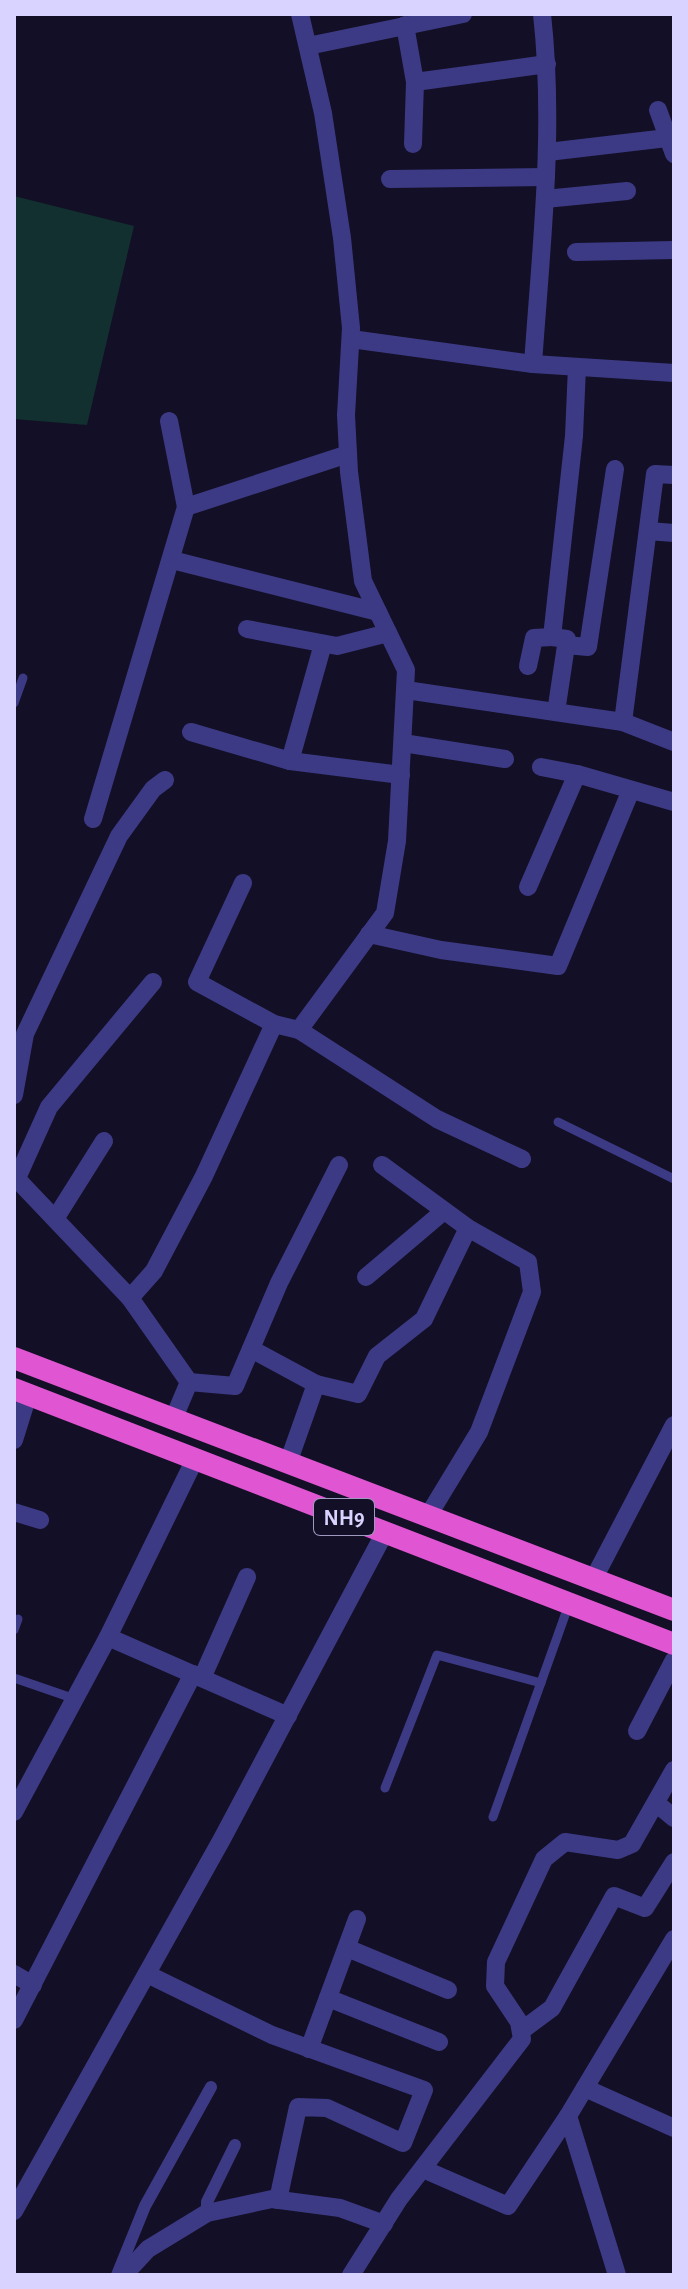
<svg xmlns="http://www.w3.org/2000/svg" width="688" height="2289" viewBox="0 0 688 2289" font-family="'Alegreya Sans',sans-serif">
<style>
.green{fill:#12302f}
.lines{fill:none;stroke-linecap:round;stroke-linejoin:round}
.service{stroke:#3d3a85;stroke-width:9}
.pedestrian{stroke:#3d3a85;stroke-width:12}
.minor{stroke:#3d3a85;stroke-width:18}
.trunk{stroke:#e055d1;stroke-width:22}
.labels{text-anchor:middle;stroke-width:6;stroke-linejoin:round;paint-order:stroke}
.shield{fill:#130f26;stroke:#9e99be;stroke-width:2}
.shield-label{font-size:22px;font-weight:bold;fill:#d9d4ff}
</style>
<rect width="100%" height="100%" fill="#130f26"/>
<path class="green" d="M 14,196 L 134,226 L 87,425 L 14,419 Z"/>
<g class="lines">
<g class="service">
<path d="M 14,703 L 23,678"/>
<path d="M 558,1122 L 674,1179"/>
<path d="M 14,1630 L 18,1619"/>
<path d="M 14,1678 L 75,1699"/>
<path d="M 385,1788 L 437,1655 L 541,1683"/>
<path d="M 493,1817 L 569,1604"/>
</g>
<g class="pedestrian">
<path d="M 207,2213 L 207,2202 L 235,2145"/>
<path d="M 117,2275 L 145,2206 L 211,2087"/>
</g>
<g class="minor">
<path d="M 405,25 L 415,82 L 413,144"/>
<path d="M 308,46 L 463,14"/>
<path d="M 415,82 L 547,64"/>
<path d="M 658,110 L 674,154"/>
<path d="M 548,152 L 667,138"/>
<path d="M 390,179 L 546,177"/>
<path d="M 545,199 L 627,191"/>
<path d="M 576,252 L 674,250"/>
<path d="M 351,339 L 533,364 L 674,373"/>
<path d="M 533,364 C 541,247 555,131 542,14"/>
<path d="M 169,421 L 186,507"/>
<path d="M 648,531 L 674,533"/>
<path d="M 172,560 L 378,612"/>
<path d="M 247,629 L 337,646 L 388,633"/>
<path d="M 566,645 L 588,647 L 615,469"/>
<path d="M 528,666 L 534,638 L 552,637"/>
<path d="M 406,690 L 623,722 L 674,742"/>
<path d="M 556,712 L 567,639 L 552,637 L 574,436 L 577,367"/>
<path d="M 623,722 L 655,474 L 674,475"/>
<path d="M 191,732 L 290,761 L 401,775"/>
<path d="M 403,743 L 505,759"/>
<path d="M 290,761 L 323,644"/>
<path d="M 541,767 L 577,774 L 674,802"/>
<path d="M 93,819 L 186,507 L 348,454"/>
<path d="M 243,883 L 197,982 L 274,1024"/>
<path d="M 528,887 L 577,774"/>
<path d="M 369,934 L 441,950 L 558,966 L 631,790"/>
<path d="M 299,1030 L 437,1119 L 522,1159"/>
<path d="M 14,1095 L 25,1034 L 119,836 L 153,789 L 165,780"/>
<path d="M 382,1165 L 468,1228 L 528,1262 L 532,1292 L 479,1432 L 428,1516"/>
<path d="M 14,1176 L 130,1298"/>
<path d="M 17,1178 L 49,1107 L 153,982"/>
<path d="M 55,1219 L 104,1141"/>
<path d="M 366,1277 L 444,1211"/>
<path d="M 251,1349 L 316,1384"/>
<path d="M 189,1382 L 235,1386 L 279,1283 L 339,1165"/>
<path d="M 173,1420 L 189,1382 L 130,1298 L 154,1271 L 204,1176 L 274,1024 L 299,1030 L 385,913 L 397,841 L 406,670 L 363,581 L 349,472 L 346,415 L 351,328 L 342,238 L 323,113 L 300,14"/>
<path d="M 14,1440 L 28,1395"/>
<path d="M 288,1463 L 316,1384 L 358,1394 L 377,1356 L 424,1319 L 468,1228"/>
<path d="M 14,1512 L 40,1520"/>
<path d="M 593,1580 L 674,1425"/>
<path d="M 108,1637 L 288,1716"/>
<path d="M 202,1678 L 247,1577"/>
<path d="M 637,1731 L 674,1660"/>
<path d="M 656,1803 L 674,1818"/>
<path d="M 14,1812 L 108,1637 L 195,1459"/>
<path d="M 347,1948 L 448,1990"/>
<path d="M 14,1974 L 33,1985"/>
<path d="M 147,1974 L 272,2035 L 424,2090 L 403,2143 L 327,2108 L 298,2107 L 278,2200"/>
<path d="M 328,1998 L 439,2042"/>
<path d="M 14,2020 L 193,1674"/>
<path d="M 521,2031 L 552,2008 L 614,1896 L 645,1908 L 674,1862"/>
<path d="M 309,2049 L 357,1919"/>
<path d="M 585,2088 L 674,2128"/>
<path d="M 568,2116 L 617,2275"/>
<path d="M 423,2169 L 508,2206 L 568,2116 L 674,1939"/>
<path d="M 14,2211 L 222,1839 L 385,1532"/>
<path d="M 124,2275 L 148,2249 L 207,2213 L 272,2199 L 340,2208 L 384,2224"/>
<path d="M 351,2275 L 399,2199 L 522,2039 L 519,2022 L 495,1986 L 496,1962 L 544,1859 L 565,1842 L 618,1850 L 632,1844 L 674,1770"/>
</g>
<g class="trunk">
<path d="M 14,1358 L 674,1610"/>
<path d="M 14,1389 L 674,1644"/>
</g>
</g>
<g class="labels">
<rect class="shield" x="314" y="1499" width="60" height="36" rx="6"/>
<g class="shield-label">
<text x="344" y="1525">NH9</text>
</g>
</g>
<rect width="688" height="2289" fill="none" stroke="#d9d4ff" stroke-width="32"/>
</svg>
